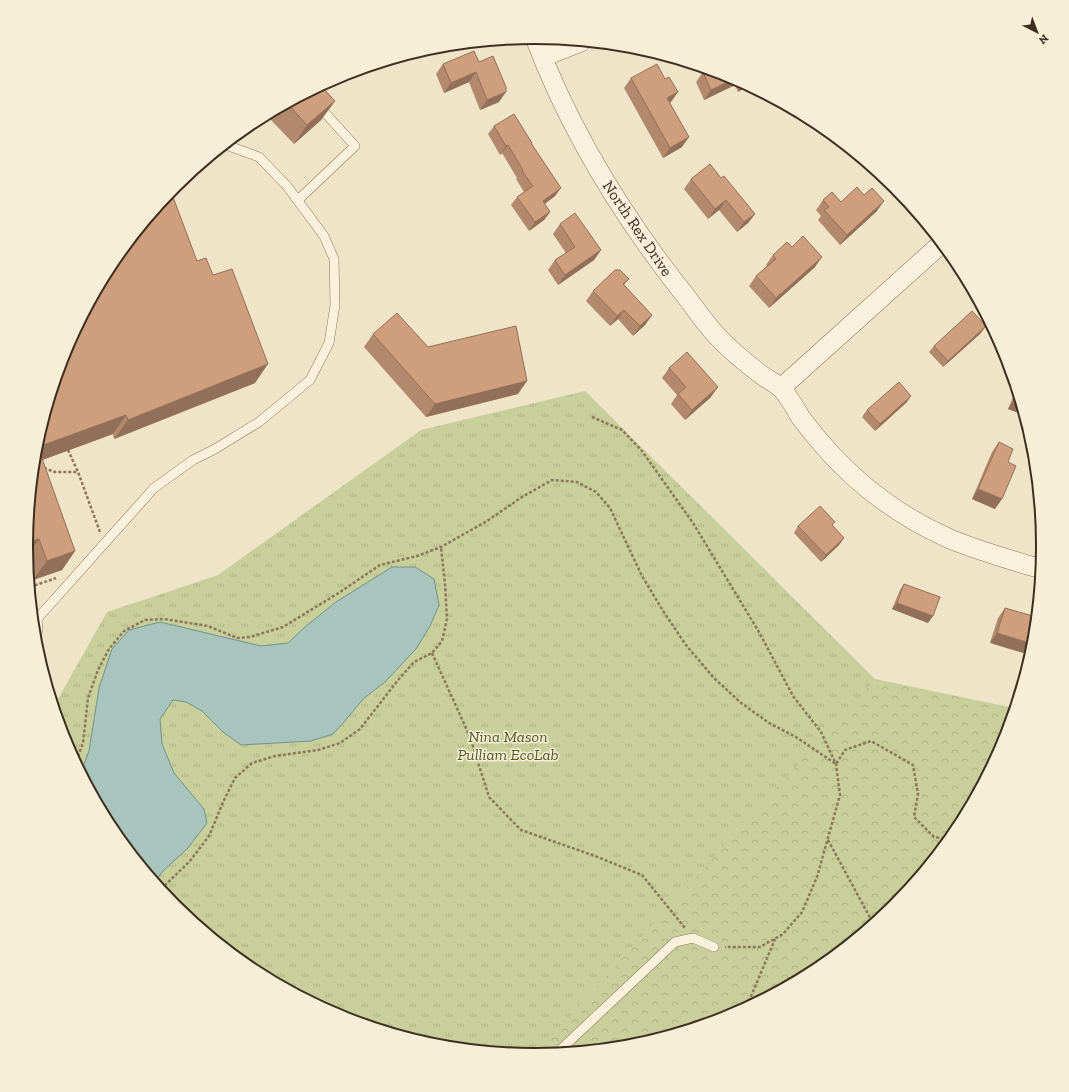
<svg xmlns="http://www.w3.org/2000/svg" width="1069" height="1092" viewBox="0 0 1069 1092" font-family="'Zilla Slab',serif">
<style>
.grass{fill:url(#grass-tufts)}
.forest{fill:url(#forest-crowns)}
.water{fill:#a9c4bc;stroke:#6f938a}
.lines{fill:none;stroke-linecap:round;stroke-linejoin:round}
.lane-casing{stroke:#8d765c;stroke-width:10}
.street-casing{stroke:#8d765c;stroke-width:20}
.path{stroke:#8d765c;stroke-width:2.5;stroke-dasharray:3 2;stroke-linecap:butt}
.lane{stroke:#faf1dc;stroke-width:9}
.street{stroke:#faf1dc;stroke-width:19}
.wall{fill:#b2896c}
.shaded-wall{fill:#916f58}
.building{fill:#cf9f7d;stroke:#916f58}
.labels{text-anchor:middle;stroke-width:3;stroke-linejoin:round;paint-order:stroke}
.street-label{font-size:16px;fill:#3d2e20;stroke:#f7eed8}
.park-label{font-size:16px;font-style:italic;fill:#4d5a26;stroke:#f7eed8}
.rim{fill:none;stroke:#3d2e20;stroke-width:2}
</style>
<defs>
<pattern id="grass-tufts" width="24" height="20" patternUnits="userSpaceOnUse"><rect width="24" height="20" fill="#c9cf9b"/><path d="M3 7l-1-3M5 7V3M7 7l1-3M15 17l-1-3M17 17v-4M19 17l1-3" fill="none" stroke="#aeb285"/></pattern>
<pattern id="forest-crowns" width="20" height="18" patternUnits="userSpaceOnUse"><rect width="20" height="18" fill="#c9cf9b"/><path d="M2 6a3 3 0 1 1 6 0M12 15a3 3 0 1 1 6 0" fill="none" stroke="#aeb285"/></pattern>
</defs>
<rect width="100%" height="100%" fill="#f0e4c8"/>
<path class="grass" d="M 585,391 L 875,679 L 956,764 L 957,829 L 894,906 L 817,969 L 729,1016 L 633,1045 L 534,1054 L 435,1045 L 340,1016 L 252,969 L 175,905 L 112,828 L 65,740 L 54,706 L 107,612 L 218,575 L 421,430 Z"/>
<path class="forest" d="M 875,679 L 1014,708 L 1004,741 L 957,829 L 894,906 L 817,969 L 729,1016 L 633,1045 L 536,1054 Z"/>
<path class="water" d="M 392,567 L 415,567 L 434,579 L 439,605 L 430,626 L 416,649 L 385,682 L 363,699 L 345,721 L 333,734 L 311,741 L 241,745 L 223,732 L 202,711 L 186,702 L 173,700 L 160,719 L 162,744 L 174,773 L 204,809 L 207,823 L 188,848 L 164,870 L 155,881 L 112,828 L 81,772 L 89,751 L 99,688 L 112,649 L 129,630 L 160,622 L 261,646 L 288,643 L 305,627 L 336,602 Z"/>
<g class="lines">
<defs>
<g id="lane">
<path d="M 298,200 L 355,146 L 317,104"/>
<path d="M 33,621 L 37,619 L 154,488 L 193,460 L 215,449 L 259,422 L 310,380 L 329,343 L 335,305 L 334,259 L 324,236 L 287,186 L 259,157 L 226,145"/>
<path d="M 35,640 L 38,630 L 37,619"/>
<path d="M 558,1052 L 675,942 L 693,938 L 714,947"/>
</g>
<g id="street">
<path d="M 535,38 C 570,131 623,217 684,294 C 695,308 705,323 717,336 C 731,351 747,364 763,376 C 769,380 777,384 782,389 C 789,397 795,408 801,418 C 810,430 820,442 830,453 C 863,489 905,519 950,539 C 979,551 1011,560 1041,569"/>
<path d="M 543,57 L 581,42"/>
<path d="M 781,388 L 941,244"/>
</g>
</defs>
<use href="#lane" class="lane-casing"/>
<use href="#street" class="street-casing"/>
<g class="path">
<path d="M 592,417 L 622,430 L 642,451 L 693,523 L 759,632 L 793,696 L 821,732 L 836,764 L 840,795 L 817,877 L 802,912 L 783,934 L 760,947 L 725,947"/>
<path d="M 68,450 L 78,472 L 100,532"/>
<path d="M 44,468 L 55,472 L 78,472"/>
<path d="M 30,587 L 56,578"/>
<path d="M 432,653 L 470,737 L 489,797 L 521,830 L 595,856 L 642,875 L 685,928"/>
<path d="M 76,761 L 83,743 L 88,698 L 98,670 L 109,649 L 124,631 L 145,620 L 164,619 L 208,626 L 237,638 L 250,637 L 283,627 L 337,594 L 380,565 L 417,556 L 441,547 L 487,521 L 522,497 L 552,480 L 577,482 L 596,492 L 610,508 L 642,576 L 665,614 L 686,645 L 714,678 L 740,702 L 769,723 L 796,737 L 836,764 L 845,750 L 871,741 L 913,765 L 918,794 L 914,817 L 934,837 L 949,839"/>
<path d="M 828,840 L 873,923"/>
<path d="M 161,889 L 190,861 L 209,836 L 224,800 L 235,778 L 252,763 L 275,756 L 318,750 L 340,743 L 360,729 L 398,680 L 414,662 L 432,653 L 442,641 L 447,619 L 445,584 L 441,547"/>
<path d="M 747,1006 L 775,939"/>
</g>
<use href="#lane" class="lane"/>
<use href="#street" class="street"/>
</g>
<g class="wall">
<path d="M 479,62 L 499,102 L 480,110 L 469,82 L 444,93 L 436,74 L 443,64 Z"/>
<path d="M 703,72 L 729,76 L 748,86 L 738,92 L 735,85 L 704,100 L 696,82 Z"/>
<path d="M 631,78 L 671,102 L 669,103 L 682,147 L 663,158 L 624,88 Z"/>
<path d="M 321,86 L 335,101 L 321,120 L 294,144 L 270,119 L 276,110 Z"/>
<path d="M 494,126 L 532,143 L 531,144 L 555,196 L 545,204 L 550,212 L 544,220 L 529,231 L 511,205 L 517,197 L 524,192 L 516,179 L 517,178 L 502,153 L 500,155 L 488,134 Z"/>
<path d="M 721,178 L 755,214 L 748,223 L 737,232 L 719,210 L 708,219 L 684,189 L 691,179 Z"/>
<path d="M 823,200 L 841,202 L 877,211 L 840,245 L 818,220 L 821,216 L 816,210 Z"/>
<path d="M 560,224 L 601,250 L 594,260 L 558,285 L 548,270 L 555,260 L 566,253 L 553,234 Z"/>
<path d="M 792,247 L 815,267 L 769,308 L 749,286 L 756,276 L 767,266 L 766,265 L 773,255 Z"/>
<path d="M 197,261 L 255,383 L 114,439 L 113,434 L 42,460 L 75,551 L 62,570 L 33,580 L 28,565 L 26,546 L 36,447 Z"/>
<path d="M 629,279 L 624,285 L 652,315 L 645,325 L 633,336 L 618,319 L 610,326 L 586,301 L 593,291 Z"/>
<path d="M 981,333 L 943,367 L 929,352 L 934,346 Z"/>
<path d="M 373,334 L 428,347 L 518,394 L 426,417 L 364,347 Z"/>
<path d="M 669,368 L 711,397 L 685,420 L 671,404 L 677,395 L 662,378 Z"/>
<path d="M 1016,390 L 1024,415 L 1008,409 Z"/>
<path d="M 907,402 L 875,431 L 862,417 L 867,410 Z"/>
<path d="M 999,442 L 1008,462 L 995,509 L 972,499 L 992,452 Z"/>
<path d="M 832,525 L 844,538 L 839,545 L 821,562 L 794,533 L 798,526 Z"/>
<path d="M 904,584 L 928,623 L 892,609 L 900,590 Z"/>
<path d="M 1005,608 L 1036,617 L 990,643 L 998,618 Z"/>
</g>
<g class="shaded-wall">
<path d="M 476,72 L 469,82 L 444,93 L 451,83 Z"/>
<path d="M 734,79 L 738,81 L 735,85 L 704,100 L 711,90 Z"/>
<path d="M 743,84 L 748,86 L 738,92 Z"/>
<path d="M 506,92 L 499,102 L 480,110 L 487,100 Z"/>
<path d="M 678,92 L 671,102 L 660,108 L 667,98 Z"/>
<path d="M 335,101 L 321,120 L 294,144 L 307,125 Z"/>
<path d="M 689,137 L 682,147 L 663,158 L 670,148 Z"/>
<path d="M 508,145 L 502,153 L 500,155 L 506,146 Z"/>
<path d="M 561,188 L 555,196 L 537,209 L 543,201 Z"/>
<path d="M 726,200 L 719,210 L 708,219 L 715,209 Z"/>
<path d="M 884,201 L 877,211 L 840,245 L 847,235 Z"/>
<path d="M 550,212 L 544,220 L 529,231 L 535,222 Z"/>
<path d="M 755,214 L 748,223 L 737,232 L 744,222 Z"/>
<path d="M 601,250 L 594,260 L 558,285 L 565,275 Z"/>
<path d="M 822,257 L 815,267 L 769,308 L 776,298 Z"/>
<path d="M 624,310 L 618,319 L 610,326 L 617,316 Z"/>
<path d="M 652,315 L 645,325 L 633,336 L 640,326 Z"/>
<path d="M 986,326 L 981,333 L 943,367 L 948,361 Z"/>
<path d="M 268,364 L 255,383 L 114,439 L 128,420 Z"/>
<path d="M 527,381 L 518,394 L 426,417 L 435,404 Z"/>
<path d="M 718,387 L 711,397 L 685,420 L 692,410 Z"/>
<path d="M 911,396 L 907,402 L 875,431 L 880,424 Z"/>
<path d="M 1015,399 L 1019,401 L 1024,415 L 1008,409 Z"/>
<path d="M 126,415 L 113,434 L 34,463 L 38,447 Z"/>
<path d="M 978,489 L 1002,499 L 995,509 L 972,499 Z"/>
<path d="M 844,538 L 839,545 L 821,562 L 826,555 Z"/>
<path d="M 39,539 L 27,556 L 26,543 Z"/>
<path d="M 75,551 L 62,570 L 33,580 L 47,561 Z"/>
<path d="M 897,603 L 933,616 L 928,623 L 892,609 Z"/>
<path d="M 997,633 L 1033,644 L 1030,655 L 990,643 Z"/>
</g>
<g class="building">
<path d="M 474,51 L 479,62 L 493,56 L 506,87 L 506,92 L 487,100 L 476,72 L 451,83 L 443,64 Z"/>
<path d="M 657,64 L 665,79 L 669,77 L 678,92 L 667,98 L 689,137 L 670,148 L 631,78 Z"/>
<path d="M 708,70 L 729,76 L 734,79 L 711,90 L 703,72 Z"/>
<path d="M 321,86 L 335,101 L 307,125 L 288,104 Z"/>
<path d="M 514,114 L 532,143 L 531,143 L 561,188 L 543,201 L 550,212 L 535,222 L 517,197 L 533,186 L 522,171 L 523,170 L 508,145 L 506,146 L 494,126 Z"/>
<path d="M 710,164 L 721,178 L 724,176 L 755,214 L 744,222 L 726,200 L 715,209 L 691,179 Z"/>
<path d="M 857,187 L 864,195 L 872,188 L 884,201 L 847,235 L 824,210 L 829,207 L 823,200 L 832,192 L 841,202 Z"/>
<path d="M 173,197 L 197,261 L 206,258 L 213,275 L 232,269 L 268,364 L 128,420 L 126,415 L 38,447 L 75,551 L 47,561 L 39,539 L 26,543 L 36,447 L 65,351 L 112,263 L 164,200 Z"/>
<path d="M 575,213 L 601,250 L 565,275 L 555,260 L 575,247 L 560,224 Z"/>
<path d="M 803,236 L 822,257 L 776,298 L 756,276 L 776,259 L 773,255 L 787,242 L 792,247 Z"/>
<path d="M 615,270 L 620,270 L 629,279 L 623,284 L 652,315 L 640,326 L 624,310 L 617,316 L 593,291 Z"/>
<path d="M 972,311 L 986,326 L 948,361 L 934,346 Z"/>
<path d="M 397,313 L 428,347 L 516,326 L 527,381 L 435,404 L 373,334 Z"/>
<path d="M 687,352 L 718,387 L 692,410 L 678,394 L 686,387 L 669,368 Z"/>
<path d="M 899,382 L 911,396 L 880,424 L 867,410 Z"/>
<path d="M 1017,394 L 1019,401 L 1015,399 Z"/>
<path d="M 999,442 L 1013,449 L 1008,462 L 1016,466 L 1002,499 L 978,489 Z"/>
<path d="M 820,506 L 835,522 L 832,525 L 844,538 L 826,555 L 798,526 Z"/>
<path d="M 904,584 L 940,597 L 933,616 L 897,603 Z"/>
<path d="M 1005,608 L 1036,617 L 1033,644 L 997,633 Z"/>
</g>
<g class="labels">
<g class="street-label">
<text transform="translate(638 228) rotate(56)" y="6">North Rex Drive</text>
</g>
<g class="park-label">
<text x="508" y="742">Nina Mason<tspan x="508" dy="18">Pulliam EcoLab</tspan></text>
</g>
</g>
<path d="M0 0H1069V1092H0ZM534 44H535A501 501 0 0 1 1036 545V547A501 501 0 0 1 535 1048H534A501 501 0 0 1 33 547V545A501 501 0 0 1 534 44Z" fill="#f7eed8" fill-rule="evenodd"/>
<path class="rim" d="M534 44H535A501 501 0 0 1 1036 545V547A501 501 0 0 1 535 1048H534A501 501 0 0 1 33 547V545A501 501 0 0 1 534 44Z"/>
<g transform="translate(1037 32) rotate(138)" stroke="#f7eed8" stroke-width="3" paint-order="stroke">
<path d="M0-3L7 15L0 10L-7 15Z" fill="#3d2e20"/>
<text y="-6" font-size="11" font-weight="bold" text-anchor="middle" fill="#3d2e20">N</text>
</g>
</svg>
